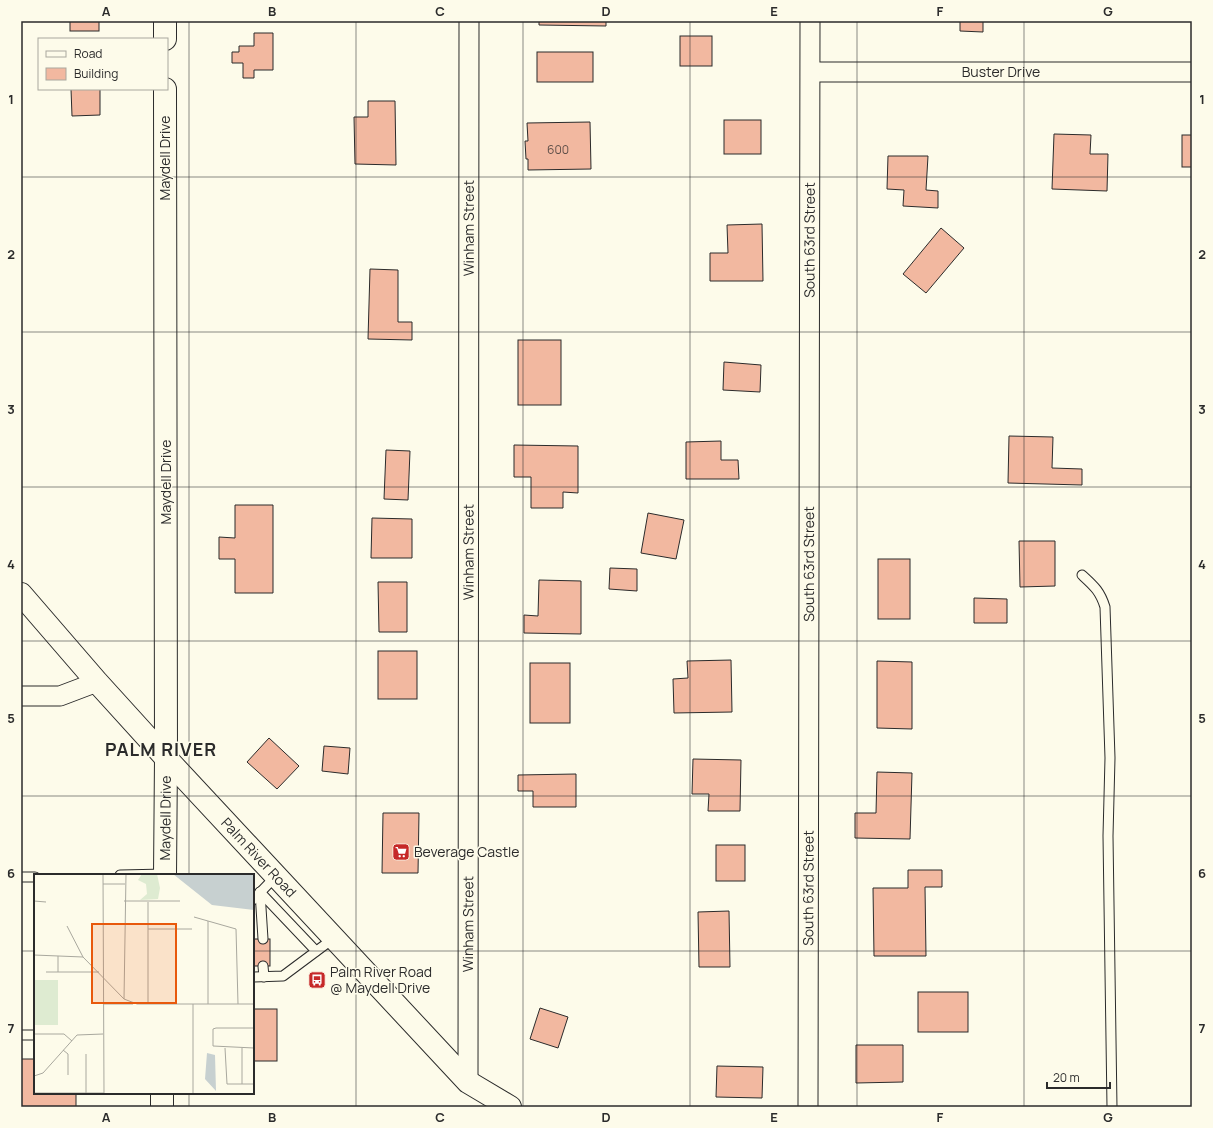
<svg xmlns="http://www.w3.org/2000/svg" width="1213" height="1128" viewBox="0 0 1213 1128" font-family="Manrope,sans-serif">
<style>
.building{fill:#f2b8a0;stroke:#2b2b2b}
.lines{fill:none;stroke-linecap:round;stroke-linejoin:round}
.lane-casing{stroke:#2b2b2b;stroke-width:11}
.street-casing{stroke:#2b2b2b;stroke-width:21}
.secondary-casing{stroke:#2b2b2b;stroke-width:24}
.lane{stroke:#fdfbea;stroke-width:9}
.street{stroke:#fdfbea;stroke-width:19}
.secondary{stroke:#fdfbea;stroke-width:22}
.grid{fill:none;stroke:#2b2b2b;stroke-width:1;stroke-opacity:0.55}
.labels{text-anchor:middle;stroke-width:3;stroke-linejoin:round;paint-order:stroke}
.number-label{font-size:12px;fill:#5d4e48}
.street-label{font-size:14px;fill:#2b2b2b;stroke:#fdfbea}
.poi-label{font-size:14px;fill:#2b2b2b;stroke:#fdfbea;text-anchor:start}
.district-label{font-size:18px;font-weight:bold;letter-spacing:1px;fill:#2b2b2b;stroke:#fdfbea}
.inset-road{fill:none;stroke:#a9a89e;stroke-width:1}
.view{fill:#e8590c;fill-opacity:0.15;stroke:#e8590c;stroke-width:2}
.inset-edge{fill:none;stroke:#2b2b2b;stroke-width:2}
.neatline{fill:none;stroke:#2b2b2b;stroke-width:1.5}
.grid-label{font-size:13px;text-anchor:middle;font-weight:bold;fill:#2b2b2b}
</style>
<rect width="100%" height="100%" fill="#fdfbea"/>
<g class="building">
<rect x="70" y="21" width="29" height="10"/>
<path d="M 539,21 L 606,21 L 606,26 L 539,25 Z"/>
<path d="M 960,21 L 983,21 L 983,32 L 960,31 Z"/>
<path d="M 254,33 L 273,33 L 273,70 L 254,70 L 254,78 L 243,78 L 243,63 L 232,63 L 232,52 L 239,52 L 239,46 L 254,46 Z"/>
<rect x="680" y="36" width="32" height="30"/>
<rect x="537" y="52" width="56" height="30"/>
<path d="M 71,89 L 100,89 L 100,115 L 72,116 Z"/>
<path d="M 368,101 L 395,101 L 396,165 L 355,164 L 354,117 L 368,117 Z"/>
<rect x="724" y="120" width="37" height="34"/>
<path d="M 590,122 L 591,169 L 528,170 L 528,159 L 526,159 L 525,141 L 528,141 L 527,123 Z"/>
<path d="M 1054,134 L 1091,135 L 1090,154 L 1108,154 L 1107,191 L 1052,189 Z"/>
<rect x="1182" y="135" width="10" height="32"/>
<path d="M 888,156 L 928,156 L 926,190 L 938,191 L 938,208 L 903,206 L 904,190 L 887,189 Z"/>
<path d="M 762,224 L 763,281 L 710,281 L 710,253 L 728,253 L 727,225 Z"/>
<path d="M 941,228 L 964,248 L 926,293 L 903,274 Z"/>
<path d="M 370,269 L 398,270 L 398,322 L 412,322 L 412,340 L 368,339 Z"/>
<rect x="518" y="340" width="43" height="65"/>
<path d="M 724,362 L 761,365 L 760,392 L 723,390 Z"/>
<path d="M 1009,436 L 1053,437 L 1052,468 L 1082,469 L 1082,485 L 1008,483 Z"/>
<path d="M 721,441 L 721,460 L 738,460 L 739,479 L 686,479 L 686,442 Z"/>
<path d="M 514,445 L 578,446 L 578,493 L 563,492 L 563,508 L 531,508 L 531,477 L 514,477 Z"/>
<path d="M 386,450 L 410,451 L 408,500 L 384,499 Z"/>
<path d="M 235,505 L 273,505 L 273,593 L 235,593 L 235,559 L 219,559 L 219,537 L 235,538 Z"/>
<path d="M 648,513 L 684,520 L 676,559 L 641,553 Z"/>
<path d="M 372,518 L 412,519 L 412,558 L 371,558 Z"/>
<path d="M 1019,541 L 1055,541 L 1055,586 L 1020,587 Z"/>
<rect x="878" y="559" width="32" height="60"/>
<path d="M 610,568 L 637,569 L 637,591 L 609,589 Z"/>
<path d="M 539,580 L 581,581 L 581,634 L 524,633 L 524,615 L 538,616 Z"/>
<path d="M 378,582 L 407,582 L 407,632 L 379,632 Z"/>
<path d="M 974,598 L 1007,599 L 1007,623 L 974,623 Z"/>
<rect x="378" y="651" width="39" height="48"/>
<path d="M 731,660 L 732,712 L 674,713 L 673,679 L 688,678 L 687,661 Z"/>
<path d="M 877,661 L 912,662 L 912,729 L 877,728 Z"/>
<rect x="530" y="663" width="40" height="60"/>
<path d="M 269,738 L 299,766 L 277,789 L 247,762 Z"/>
<path d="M 324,746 L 350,748 L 348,774 L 322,771 Z"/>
<path d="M 693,759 L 741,760 L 740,811 L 708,811 L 709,794 L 692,794 Z"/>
<path d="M 877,772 L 912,773 L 910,839 L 855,838 L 855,813 L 876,813 Z"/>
<path d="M 576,774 L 576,807 L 533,807 L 533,791 L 518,791 L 518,775 Z"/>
<path d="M 383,813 L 419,813 L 418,873 L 382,873 Z"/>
<rect x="716" y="845" width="29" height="36"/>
<path d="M 908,870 L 942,870 L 942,887 L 925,887 L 926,956 L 874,956 L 873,888 L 908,888 Z"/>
<path d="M 729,911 L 730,967 L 699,967 L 698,912 Z"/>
<rect x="253" y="939" width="17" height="27"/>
<rect x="918" y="992" width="50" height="40"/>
<path d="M 540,1008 L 568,1017 L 558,1048 L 530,1039 Z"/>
<rect x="253" y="1009" width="24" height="52"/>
<path d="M 856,1045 L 903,1045 L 903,1082 L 856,1083 Z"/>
<path d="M 21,1059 L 35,1059 L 35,1093 L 76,1093 L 76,1107 L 21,1107 Z"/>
<path d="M 717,1066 L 763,1067 L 762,1098 L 716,1097 Z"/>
</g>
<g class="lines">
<defs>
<g id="lane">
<path d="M 1082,575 C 1094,586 1100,591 1105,607 L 1110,758 L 1108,836 L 1112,1107"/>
<path d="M 120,875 L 165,874"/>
<path d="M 21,877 L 35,877"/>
<path d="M 260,892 L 316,951"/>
<path d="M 260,892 L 263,939"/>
<path d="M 253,900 L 276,876"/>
<path d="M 263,966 L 264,977"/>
<path d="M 253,977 L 283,976 L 334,938"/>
<path d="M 21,1035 L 35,1035"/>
</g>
<g id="street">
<path id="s1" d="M 811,72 L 1192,72"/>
<path d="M 21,696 L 60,696 L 97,682"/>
<path id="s2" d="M 468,1082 L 469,21"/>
<path id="s3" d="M 808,1107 L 810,21"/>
</g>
<g id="secondary">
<path d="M 165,21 L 165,39"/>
<path id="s4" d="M 21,594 L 97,682 L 166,758 L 468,1082 L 510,1107"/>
<path id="s5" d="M 165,875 L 166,758 L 165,89"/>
<path d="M 162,1107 L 162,1093"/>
</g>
</defs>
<use href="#lane" class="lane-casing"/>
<use href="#street" class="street-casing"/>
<use href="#secondary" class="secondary-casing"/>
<use href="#lane" class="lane"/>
<use href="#street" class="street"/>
<use href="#secondary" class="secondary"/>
</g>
<path class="grid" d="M 189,21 L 189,875M 356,21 L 356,1107M 523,21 L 523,1107M 690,21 L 690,1107M 857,21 L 857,1107M 1024,21 L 1024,1107M 21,177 L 1192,177M 21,332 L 1192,332M 21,487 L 1192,487M 21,641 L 1192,641M 21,796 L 1192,796M 21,951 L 35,951M 253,951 L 1192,951M 189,1093 L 189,1107"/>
<defs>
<symbol id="supermarket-square" viewBox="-11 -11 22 22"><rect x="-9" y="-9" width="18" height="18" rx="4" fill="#c62828" stroke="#fdfbea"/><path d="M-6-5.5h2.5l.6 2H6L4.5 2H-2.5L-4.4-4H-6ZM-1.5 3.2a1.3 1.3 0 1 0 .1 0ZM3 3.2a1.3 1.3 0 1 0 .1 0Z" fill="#fff"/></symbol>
<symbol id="bus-square" viewBox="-11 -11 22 22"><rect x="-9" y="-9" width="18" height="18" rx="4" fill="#c62828" stroke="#fdfbea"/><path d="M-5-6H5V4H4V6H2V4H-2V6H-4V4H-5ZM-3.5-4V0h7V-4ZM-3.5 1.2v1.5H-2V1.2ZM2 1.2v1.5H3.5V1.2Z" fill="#fff"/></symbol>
</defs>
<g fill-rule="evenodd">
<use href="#supermarket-square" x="391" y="842" width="20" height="20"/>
<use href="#bus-square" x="307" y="970" width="20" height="20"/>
</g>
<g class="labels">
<g class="number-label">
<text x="558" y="154">600</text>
</g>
<g class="street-label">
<text dy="5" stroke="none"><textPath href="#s1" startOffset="190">Buster Drive</textPath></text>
<text transform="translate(165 158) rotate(-90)" y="5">Maydell Drive</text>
<text dy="5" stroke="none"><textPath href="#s2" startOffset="854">Winham Street</textPath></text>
<text dy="5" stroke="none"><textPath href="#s3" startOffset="867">South 63rd Street</textPath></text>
<text transform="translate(166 482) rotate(-90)" y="5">Maydell Drive</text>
<text dy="5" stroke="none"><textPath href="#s2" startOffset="530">Winham Street</textPath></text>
<text dy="5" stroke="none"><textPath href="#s3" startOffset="543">South 63rd Street</textPath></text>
<text dy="5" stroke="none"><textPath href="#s5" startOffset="57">Maydell Drive</textPath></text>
<text dy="5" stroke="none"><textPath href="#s4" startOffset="355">Palm River Road</textPath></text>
<text dy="5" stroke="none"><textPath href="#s3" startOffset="219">South 63rd Street</textPath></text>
<text dy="5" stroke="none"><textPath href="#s2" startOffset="158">Winham Street</textPath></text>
</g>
<g class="poi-label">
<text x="414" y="857">Beverage Castle</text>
<text x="330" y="977">Palm River Road<tspan x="330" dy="16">@ Maydell Drive</tspan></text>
</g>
<g class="district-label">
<text x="161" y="756">PALM RIVER</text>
</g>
</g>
<g transform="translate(34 874)">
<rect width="220" height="220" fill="#fdfbea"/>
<path d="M 108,0 L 123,0 L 126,14 L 124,25 L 106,26 L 113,20 L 112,10 L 104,6 ZM 0,106 L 24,106 L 24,151 L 0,151 Z" fill="#deebd1"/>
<path d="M 139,0 L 220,0 L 220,36 L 178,31 ZM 173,179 L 181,181 L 182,217 L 171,205 Z" fill="#c7d0d0"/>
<path class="inset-road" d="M 69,0 L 70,220M 69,10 L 91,10M 0,27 L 12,28M 90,27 L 146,27M 160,43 L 202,55 L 204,130M 33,52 L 49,83M 114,55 L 158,55M 0,81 L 49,83 L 90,125 L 103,130 L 220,130M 12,98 L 65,98M 24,98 L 24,82M 90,125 L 92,0M 69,130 L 99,130M 114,130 L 114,28M 174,130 L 174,47M 220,154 L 182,154 L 179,155 L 179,172 L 220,174M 0,160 L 30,160 L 38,167M 191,174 L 193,210 L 220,210M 208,174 L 208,210M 29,176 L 34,180 L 34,201M 52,180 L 52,219M 0,202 L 9,199 L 43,161 L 69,160M 0,219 L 70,219M 159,220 L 159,130"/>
<path class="view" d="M 58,50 L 142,50 L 142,129 L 58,129 Z"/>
<rect width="220" height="220" class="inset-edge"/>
</g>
<rect width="1213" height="1128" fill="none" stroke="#fdfbea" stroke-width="44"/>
<rect x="38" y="38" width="130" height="52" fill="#fdfbea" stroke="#a9a89e"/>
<rect x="46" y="51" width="20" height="6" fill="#fdfbea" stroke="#a9a89e"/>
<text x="74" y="58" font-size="12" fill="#2b2b2b">Road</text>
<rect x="46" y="68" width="20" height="12" fill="#f2b8a0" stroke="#a9a89e"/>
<text x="74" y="78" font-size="12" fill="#2b2b2b">Building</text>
<path d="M1047 1082v6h63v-6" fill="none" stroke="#2b2b2b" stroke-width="2"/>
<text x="1053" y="1082" font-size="12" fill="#2b2b2b" stroke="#fdfbea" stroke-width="3" paint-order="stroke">20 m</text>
<rect x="22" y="22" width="1169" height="1084" class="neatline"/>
<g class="grid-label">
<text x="106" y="16">A</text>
<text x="272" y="16">B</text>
<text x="440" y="16">C</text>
<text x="606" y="16">D</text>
<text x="774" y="16">E</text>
<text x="940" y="16">F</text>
<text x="1108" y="16">G</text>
<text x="11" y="104">1</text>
<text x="1202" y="104">1</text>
<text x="11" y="259">2</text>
<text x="1202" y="259">2</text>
<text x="11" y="414">3</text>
<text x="1202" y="414">3</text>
<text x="11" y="569">4</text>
<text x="1202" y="569">4</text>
<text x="11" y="723">5</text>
<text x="1202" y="723">5</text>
<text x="11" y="878">6</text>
<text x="1202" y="878">6</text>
<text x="11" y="1033">7</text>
<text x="1202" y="1033">7</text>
<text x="106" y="1122">A</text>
<text x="272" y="1122">B</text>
<text x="440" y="1122">C</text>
<text x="606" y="1122">D</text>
<text x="774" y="1122">E</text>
<text x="940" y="1122">F</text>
<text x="1108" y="1122">G</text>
</g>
</svg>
